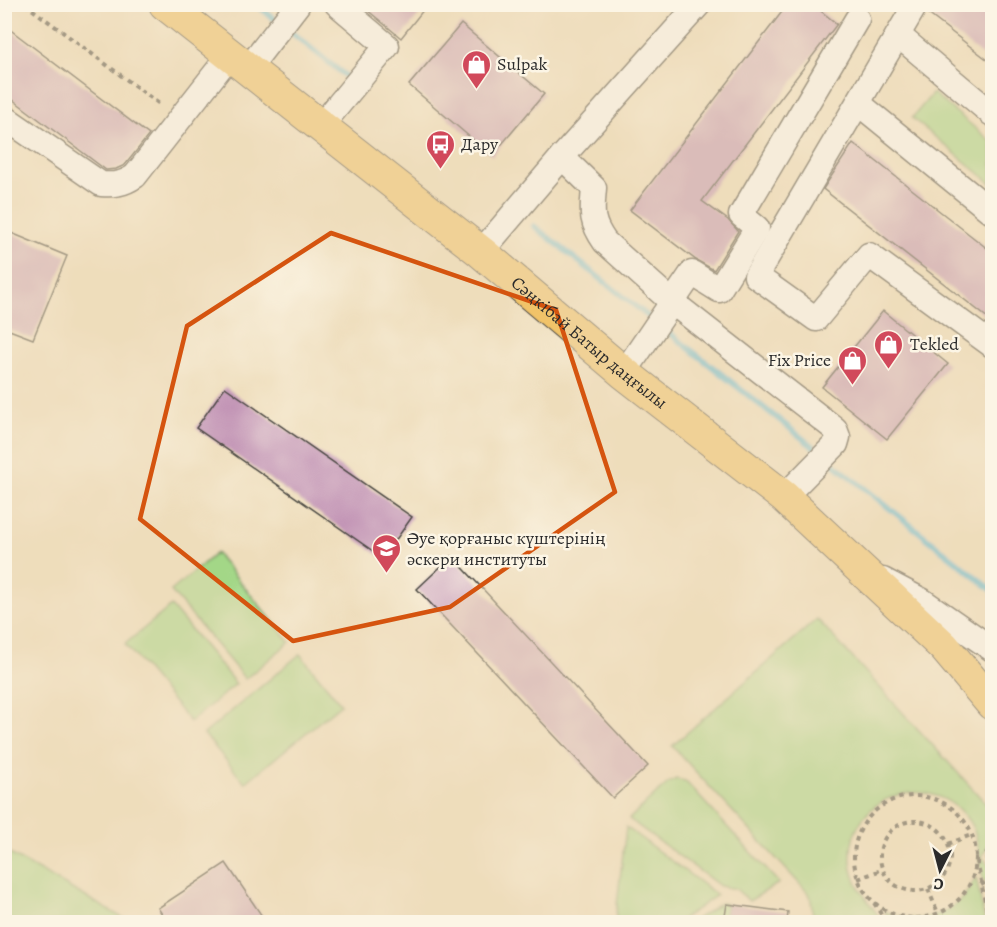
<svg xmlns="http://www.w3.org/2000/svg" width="997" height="927" viewBox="0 0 997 927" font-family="Alegreya,serif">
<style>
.green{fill:#a3d787;stroke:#678159;stroke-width:1.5}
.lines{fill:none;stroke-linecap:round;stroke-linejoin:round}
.stream{stroke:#59b8d8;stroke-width:6}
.building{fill:#c294b6}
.minor-casing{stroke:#484641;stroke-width:27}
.major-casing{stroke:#484641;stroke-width:34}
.path{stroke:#484641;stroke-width:4;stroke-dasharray:4.5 4.5;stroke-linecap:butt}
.minor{stroke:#fff;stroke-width:24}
.major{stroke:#f1c369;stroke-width:32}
.marked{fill:none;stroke:#d5540f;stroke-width:4.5;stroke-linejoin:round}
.labels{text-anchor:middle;stroke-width:5;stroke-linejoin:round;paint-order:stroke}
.poi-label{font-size:18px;fill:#2b2b2b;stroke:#fcf5e5;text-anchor:start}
.street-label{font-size:18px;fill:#2b2b2b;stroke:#fcf5e5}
</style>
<rect width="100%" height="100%" fill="#fcf5e5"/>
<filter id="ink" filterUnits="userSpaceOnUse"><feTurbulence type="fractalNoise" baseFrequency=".0167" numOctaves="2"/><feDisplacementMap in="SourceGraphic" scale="12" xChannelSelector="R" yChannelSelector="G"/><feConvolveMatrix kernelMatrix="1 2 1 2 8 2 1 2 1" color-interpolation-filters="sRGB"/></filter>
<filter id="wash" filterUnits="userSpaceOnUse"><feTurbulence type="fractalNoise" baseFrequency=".008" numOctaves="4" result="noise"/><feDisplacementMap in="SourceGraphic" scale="24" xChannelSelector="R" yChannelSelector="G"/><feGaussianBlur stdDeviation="1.35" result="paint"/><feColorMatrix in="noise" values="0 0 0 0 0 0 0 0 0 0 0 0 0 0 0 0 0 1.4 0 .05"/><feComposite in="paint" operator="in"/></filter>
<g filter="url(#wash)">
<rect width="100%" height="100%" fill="#edb"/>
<g class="green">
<path d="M 933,93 L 992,142 L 992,184 L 912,118 Z"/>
<path d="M 216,553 L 290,642 L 245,679 L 171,591 Z"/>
<path d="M 171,606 L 236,684 L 190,722 L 125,644 Z"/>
<path d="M 817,619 L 992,810 L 992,840 L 990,841 L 982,857 L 992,869 L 992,877 L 983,882 C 981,867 979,841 973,828 C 939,765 845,792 851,863 C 853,886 871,904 883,922 L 814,922 L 810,895 L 672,746 Z"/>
<path d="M 300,654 L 341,704 L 245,783 L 204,734 Z"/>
<path d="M 676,779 L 685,781 L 779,883 L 749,901 L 736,889 L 720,886 L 629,819 L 668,783 Z"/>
<path d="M 626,827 L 717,895 L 678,922 L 615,922 Z"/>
<path d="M 5,851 L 130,922 L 5,922 Z"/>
<path d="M 976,876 L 985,922 L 891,922 L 884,911 C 923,927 959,915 976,876 Z"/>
<path d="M 721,903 L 727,904 L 724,922 L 692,922 Z"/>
</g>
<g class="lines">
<g class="stream">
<path d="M 256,4 L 279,23"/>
<path d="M 287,29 L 347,77"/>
<path d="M 534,226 L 654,321"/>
<path d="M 662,327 L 821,453"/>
<path d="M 829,460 L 992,590"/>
</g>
</g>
<g id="blocks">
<g class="building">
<path d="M 360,4 L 428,4 L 401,38 Z"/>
<path d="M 788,4 L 812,4 L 837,24 L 702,201 L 728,220 L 738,231 L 714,270 L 696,260 L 630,210 Z"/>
<path d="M 930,4 L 993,4 L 993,64 L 927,13 Z"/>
<path d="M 461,24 L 544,94 L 492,156 L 409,85 Z"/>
<path d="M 4,25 L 149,135 L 125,165 L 116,169 L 106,170 L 4,93 Z"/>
<path d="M 853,143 L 993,253 L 993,322 L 823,189 Z"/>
<path d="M 4,230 L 67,256 L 33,339 L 4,328 Z"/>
<path d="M 883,311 L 948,364 L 887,439 L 822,387 Z"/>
<path d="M 225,387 L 412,517 L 383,558 L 196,428 Z"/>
<path d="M 452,556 L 648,766 L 613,798 L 417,589 Z"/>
<path d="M 226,863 L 266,922 L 167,922 L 158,908 Z"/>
<path d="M 727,904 L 788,912 L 787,922 L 724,922 Z"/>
</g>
</g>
</g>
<g filter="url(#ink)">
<use href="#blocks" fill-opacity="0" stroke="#484641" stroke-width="1.5"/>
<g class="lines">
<defs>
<g id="minor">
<path d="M 916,4 L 756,276 L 816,319 L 869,255 L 992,345"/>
<path d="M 898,35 L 992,114"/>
<path d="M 247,70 L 298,4"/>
<path d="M 858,103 L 992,212"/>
<path d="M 4,117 L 101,184 C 115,185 123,184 135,176 L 229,56"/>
<path d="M 321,126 L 387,46 L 337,4"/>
<path d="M 562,157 L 594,188 C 592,212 590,221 605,242 L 672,302 L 835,429 L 838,437 L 836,444 L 784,497"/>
<path d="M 481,252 L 562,157 L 699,4"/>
<path d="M 624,373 L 692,273 L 719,290 L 757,228 L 741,215 L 857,19"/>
<path d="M 883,580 L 923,601 L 992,649"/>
</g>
<g id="major">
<path id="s1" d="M 165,4 L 481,252 L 624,373 L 784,497 L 944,647 L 992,704"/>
</g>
</defs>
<use href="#minor" class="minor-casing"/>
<use href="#major" class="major-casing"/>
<g class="path">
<path d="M 25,4 L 162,106"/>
<circle cx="915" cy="857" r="61"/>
<circle cx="915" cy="856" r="35"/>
<path d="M 992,842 L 985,857 L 992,865"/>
<path d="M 948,844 L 971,835"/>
<path d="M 977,861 L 989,922"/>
<path d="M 858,879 L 881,870"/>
<path d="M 981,885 L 992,879"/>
<path d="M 928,889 L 938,913"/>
<path d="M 874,903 L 886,922"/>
</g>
<use href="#minor" class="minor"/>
<use href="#major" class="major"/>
</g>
</g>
<path d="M0 0H997V927H0ZM 331,233 L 556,310 L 615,492 L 450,607 L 293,641 L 140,519 L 187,326 Z" fill="#edb" fill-opacity=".55" fill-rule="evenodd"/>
<path class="marked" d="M 331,233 L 556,310 L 615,492 L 450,607 L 293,641 L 140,519 L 187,326 Z"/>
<defs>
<symbol id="shop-pin" viewBox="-11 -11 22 30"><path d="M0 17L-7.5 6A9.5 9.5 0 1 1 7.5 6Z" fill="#d1495b" stroke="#fcf5e5"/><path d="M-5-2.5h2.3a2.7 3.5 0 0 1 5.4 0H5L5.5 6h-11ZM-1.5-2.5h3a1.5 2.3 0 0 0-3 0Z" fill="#fff"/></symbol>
<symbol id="bus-pin" viewBox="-11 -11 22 30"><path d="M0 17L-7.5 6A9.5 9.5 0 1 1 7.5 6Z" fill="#d1495b" stroke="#fcf5e5"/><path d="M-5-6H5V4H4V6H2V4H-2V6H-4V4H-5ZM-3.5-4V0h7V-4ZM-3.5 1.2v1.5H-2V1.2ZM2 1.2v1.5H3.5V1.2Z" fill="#fff"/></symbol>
<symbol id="university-pin" viewBox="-11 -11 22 30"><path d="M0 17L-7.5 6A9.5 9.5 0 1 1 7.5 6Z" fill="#d1495b" stroke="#fcf5e5"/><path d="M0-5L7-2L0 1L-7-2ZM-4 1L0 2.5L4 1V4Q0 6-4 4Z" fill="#fff"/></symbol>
</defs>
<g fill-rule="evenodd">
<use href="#shop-pin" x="460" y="48" width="33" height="45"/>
<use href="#bus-pin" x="424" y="128" width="33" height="45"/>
<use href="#shop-pin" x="872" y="328" width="33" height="45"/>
<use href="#shop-pin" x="836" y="344" width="33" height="45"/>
<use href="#university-pin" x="370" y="532" width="33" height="45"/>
</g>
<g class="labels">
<g class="poi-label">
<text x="497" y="70">Sulpak</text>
<text x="461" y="150">Дару</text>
<text x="910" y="350">Тekled</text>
<text x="831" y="366" text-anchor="end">Fix Price</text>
<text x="407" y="544">Әуе қорғаныс күштерінің<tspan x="407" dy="21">әскери институты</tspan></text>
</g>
<g class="street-label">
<text dy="6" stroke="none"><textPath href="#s1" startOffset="543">Сәңкібай Батыр даңғылы</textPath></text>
</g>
</g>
<rect width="997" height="927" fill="none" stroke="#fcf5e5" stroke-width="24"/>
<g transform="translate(940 870) rotate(186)" stroke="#fcf5e5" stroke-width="4.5" paint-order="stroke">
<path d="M0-4.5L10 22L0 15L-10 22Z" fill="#2b2b2b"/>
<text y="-9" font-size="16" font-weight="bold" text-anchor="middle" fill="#2b2b2b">С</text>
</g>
</svg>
